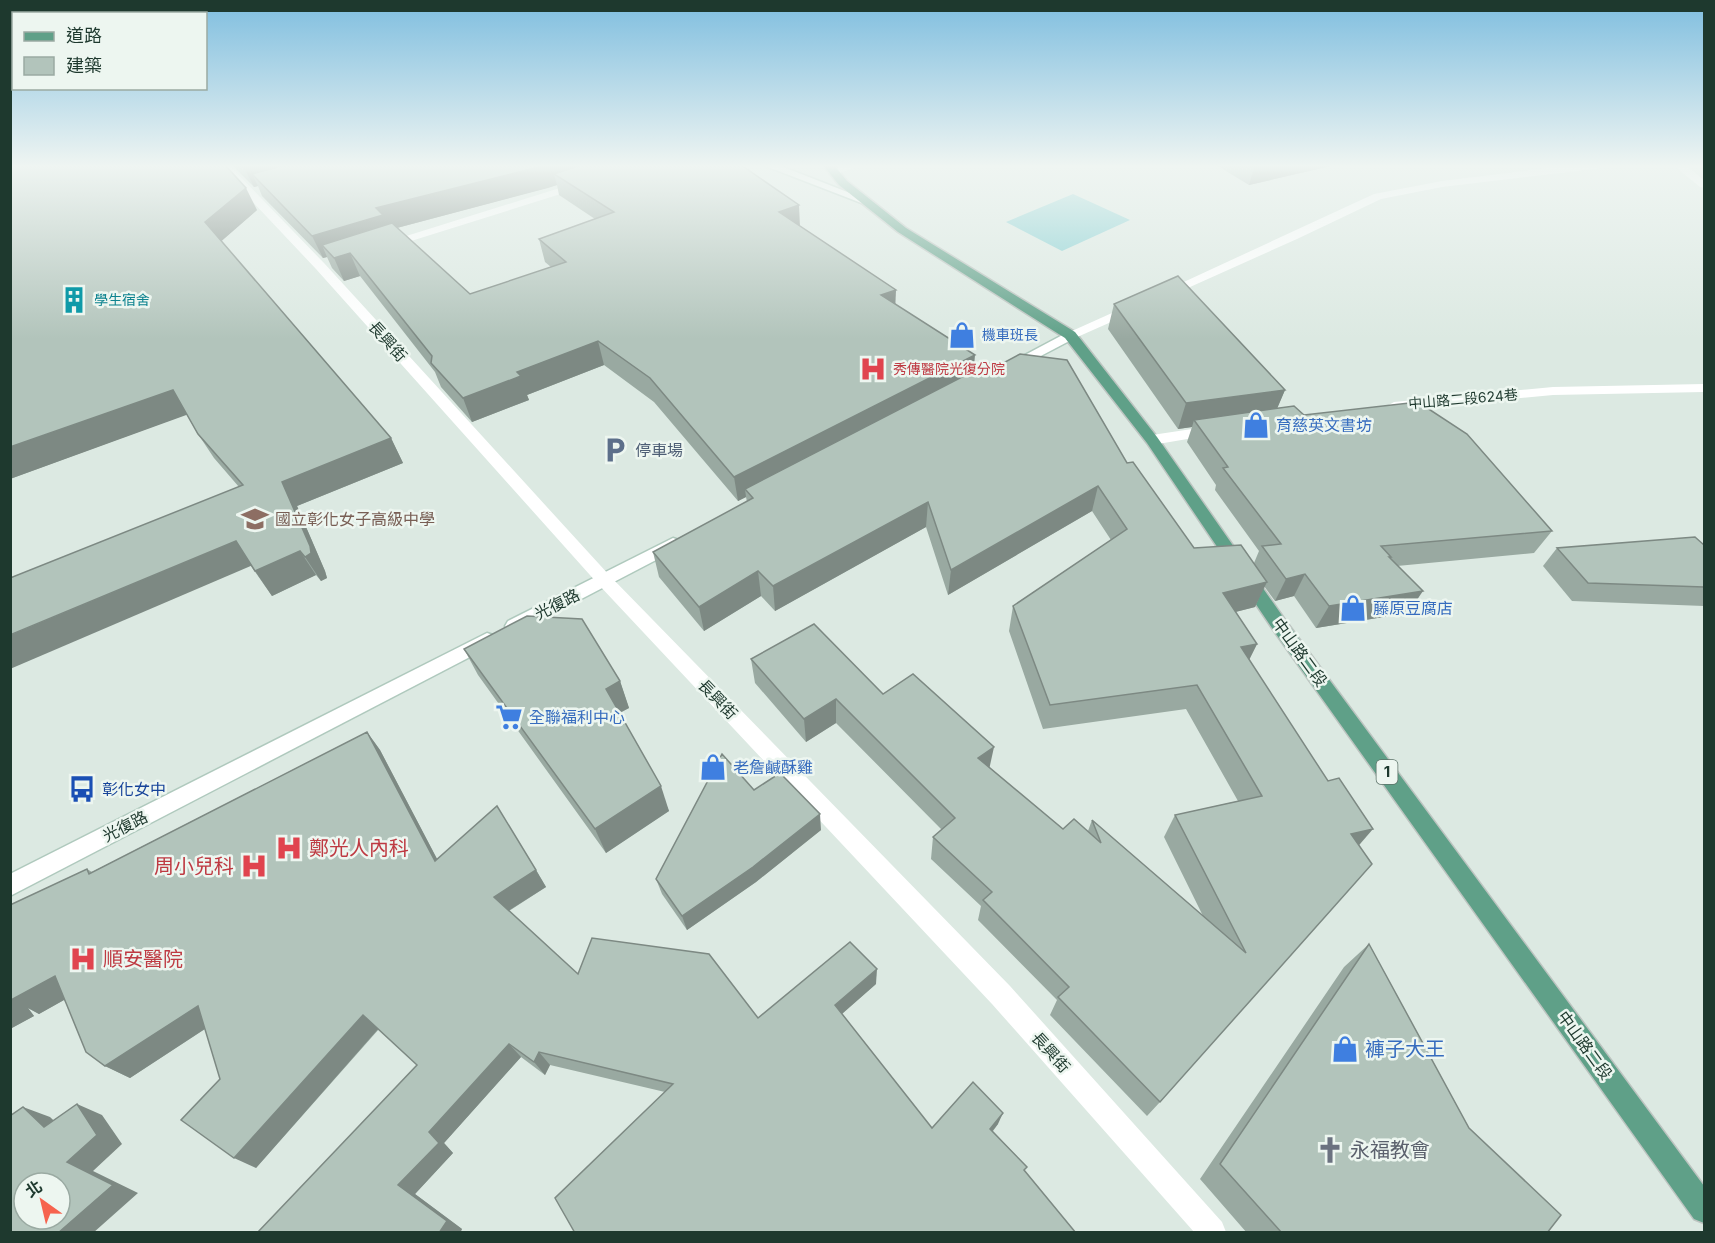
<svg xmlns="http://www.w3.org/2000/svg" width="1715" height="1243" viewBox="0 0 1715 1243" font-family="Inter,'Noto Sans TC',sans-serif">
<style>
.water{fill:#82ced1}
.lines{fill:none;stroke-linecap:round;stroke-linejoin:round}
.secondary-casing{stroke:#afc9bd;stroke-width:3}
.primary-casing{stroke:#bcc4c0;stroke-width:3}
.lane{fill:#fff;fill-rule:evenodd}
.street{fill:#fff;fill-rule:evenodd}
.secondary{fill:#fff;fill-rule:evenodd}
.primary{fill:#5fa088;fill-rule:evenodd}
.wall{fill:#99a9a1;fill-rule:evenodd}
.shaded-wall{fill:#7d8983}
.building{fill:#b2c4bb;stroke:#7d8983;stroke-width:1.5;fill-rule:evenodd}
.labels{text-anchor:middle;stroke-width:5;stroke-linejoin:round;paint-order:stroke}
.far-culture-label{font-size:14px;fill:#0d838f;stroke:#edf6f0;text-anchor:start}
.far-shop-label{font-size:14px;fill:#366cbe;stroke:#edf6f0;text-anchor:start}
.far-health-label{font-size:14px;fill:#be3a42;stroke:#edf6f0;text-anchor:start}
.far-street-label{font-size:14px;fill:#1e392e;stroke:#edf6f0}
.shield{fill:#edf6f0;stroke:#5c7268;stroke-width:1.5}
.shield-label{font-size:15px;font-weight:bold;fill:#1e392e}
.street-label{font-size:16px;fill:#1e392e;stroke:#edf6f0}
.shop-label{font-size:16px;fill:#366cbe;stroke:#edf6f0;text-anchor:start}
.service-label{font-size:16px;fill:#4e5e75;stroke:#edf6f0;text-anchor:start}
.education-label{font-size:16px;fill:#785e54;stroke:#edf6f0;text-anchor:start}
.transit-label{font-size:16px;fill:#164399;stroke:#edf6f0;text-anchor:start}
.near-health-label{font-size:20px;fill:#be3a42;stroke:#edf6f0;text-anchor:start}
.near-shop-label{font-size:20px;fill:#366cbe;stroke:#edf6f0;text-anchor:start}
.near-worship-label{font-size:20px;fill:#5b616d;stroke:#edf6f0;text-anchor:start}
</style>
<rect width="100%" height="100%" fill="#dce9e2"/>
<path class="water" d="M 1073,194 L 1130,220 L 1062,251 L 1006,222 Z"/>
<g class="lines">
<defs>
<g id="secondary">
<path d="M 763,165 L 778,165 L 873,202 L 872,204 L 864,204 Z"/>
<path d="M 1070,331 L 1077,335 L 1075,338 L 1016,369 L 1011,370 L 1004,366 Z"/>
<path d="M 673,538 L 679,540 L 681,544 L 679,548 L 520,631 L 514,633 L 508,631 L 505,626 L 508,621 Z"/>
<path d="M 487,633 L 493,635 L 496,640 L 493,645 L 10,896 L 10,874 Z"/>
</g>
<path id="primary" d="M 823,165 L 834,165 L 847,181 L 906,228 L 1075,332 L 1157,437 L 1288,624 L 1704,1186 L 1704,1223 L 1694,1219 L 1276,634 L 1147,443 L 1065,338 L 898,232 L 839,185 Z"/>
</defs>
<use href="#secondary" class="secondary-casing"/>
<use href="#primary" class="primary-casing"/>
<g class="lane">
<path d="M 845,165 L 862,165 L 834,175 L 829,172 Z"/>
<path d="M 1574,165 L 1608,165 L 1603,168 L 1442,187 L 1381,199 L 1297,239 L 1170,296 L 1162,296 L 1160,293 L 1374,194 L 1442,181 Z"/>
<path d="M 1673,165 L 1685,165 L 1704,180 L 1704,188 L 1700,187 Z"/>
<path d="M 1132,304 L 1136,305 L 1138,308 L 1136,311 L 1075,338 L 1070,339 L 1063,335 Z"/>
<path d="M 1704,384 L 1704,392 L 1553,395 L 1394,410 L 1387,406 L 1394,402 L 1553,387 Z"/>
<path d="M 1212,426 L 1219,431 L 1217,434 L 1152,445 L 1145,440 L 1152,435 Z"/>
</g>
<g class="street">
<path d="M 218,165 L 229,165 L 324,263 L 610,576 L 1010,986 L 1222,1222 L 1226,1232 L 1194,1232 L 992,1004 L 598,584 L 316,269 Z"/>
<path d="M 582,181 L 587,184 L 586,186 L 392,247 L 388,248 L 382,245 L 384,243 Z"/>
</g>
<use href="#secondary" class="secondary"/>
<use href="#primary" class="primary"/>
</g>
<g class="wall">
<path d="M 10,165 L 257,210 L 221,241 L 391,438 L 403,463 L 297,506 L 325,571 L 327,578 L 321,581 L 316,575 L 272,596 L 251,566 L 239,487 L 214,458 L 198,434 L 187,414 L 10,479 Z"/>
<path d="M 232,165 L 741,165 L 800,226 L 895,304 L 974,371 L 1127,463 L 1194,548 L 1254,563 L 1259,551 L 1215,490 L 1216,485 L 1187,442 L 1192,427 L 1178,429 L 1108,329 L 1114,304 L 1285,390 L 1277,408 L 1304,415 L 1552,531 L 1534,553 L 1397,566 L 1408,613 L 1316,628 L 1294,596 L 1275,601 L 1264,586 L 1255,607 L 1235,612 L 1257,644 L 1249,660 L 1359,845 L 1160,1102 L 1147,1116 L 1050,1015 L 1057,1000 L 978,920 L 981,906 L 931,859 L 933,837 L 942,830 L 836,723 L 806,742 L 755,683 L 751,659 L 883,694 L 990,768 L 1063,829 L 1088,831 L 1092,820 L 1203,916 L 1164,837 L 1175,815 L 1238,801 L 1186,709 L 1043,729 L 1009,631 L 1013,606 L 1111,540 L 1092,511 L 948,595 L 926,527 L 775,611 L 761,596 L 704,631 L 659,577 L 653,552 L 747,502 L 746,497 L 738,501 L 654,402 L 604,365 L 527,395 L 529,400 L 472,422 L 441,387 L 435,372 L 360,276 L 344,281 L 332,268 L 327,257 L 323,258 L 262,196 L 258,186 L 254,187 ZM 557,185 L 559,195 L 595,219 L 539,239 L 545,262 L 551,267 L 470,294 L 397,228 Z"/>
<path d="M 1216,165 L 1335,165 L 1249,185 Z"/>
<path d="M 1704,545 L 1704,606 L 1572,601 L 1543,566 L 1557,548 Z"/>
<path d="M 464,649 L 620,681 L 629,708 L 620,713 L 669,811 L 606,853 L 478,675 Z"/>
<path d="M 367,732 L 380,750 L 437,859 L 536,870 L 546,887 L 509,911 L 578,974 L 758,1018 L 876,984 L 842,1014 L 932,1128 L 998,1124 L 993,1131 L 1027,1167 L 665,1092 L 550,1065 L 545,1075 L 521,1057 L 444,1143 L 453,1153 L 415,1194 L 462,1229 L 460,1233 L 257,1233 L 417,1065 L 379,1029 L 256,1168 L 220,1079 L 205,1029 L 130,1078 L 105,1066 L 64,1000 L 39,1014 L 28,1008 L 34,1016 L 10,1029 L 10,905 L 87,869 L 92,872 Z"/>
<path d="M 754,790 L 821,830 L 756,882 L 687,930 L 662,894 L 656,879 Z"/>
<path d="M 1369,944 L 1469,1128 L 1547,1233 L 1247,1233 L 1200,1179 L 1344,967 Z"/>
</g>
<g class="shaded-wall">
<path d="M 245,165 L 333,165 L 252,174 L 258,186 L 254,187 L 243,166 Z"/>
<path d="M 547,165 L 621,165 L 554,174 L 557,185 L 548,188 L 389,230 L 322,245 L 327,257 L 323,258 L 312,236 L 376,208 Z"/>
<path d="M 1255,165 L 1335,165 L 1249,185 Z"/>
<path d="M 246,188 L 257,210 L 217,245 L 205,222 Z"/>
<path d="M 799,205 L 800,227 L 779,212 Z"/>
<path d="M 350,253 L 360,276 L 344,281 L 334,258 Z"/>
<path d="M 896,290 L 895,313 L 881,295 Z"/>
<path d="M 598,341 L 604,365 L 527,395 L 529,400 L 472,422 L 463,398 L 517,372 Z"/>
<path d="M 975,355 L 973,379 L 745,489 L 746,497 L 738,501 L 734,477 Z"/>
<path d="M 173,390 L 189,414 L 10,479 L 10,447 Z"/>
<path d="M 1285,390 L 1274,416 L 1194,420 L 1192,427 L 1178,429 L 1186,403 Z"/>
<path d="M 391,438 L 403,463 L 297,506 L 325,571 L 327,578 L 321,581 L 305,557 L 282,482 Z"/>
<path d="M 1098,486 L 1092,511 L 948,595 L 951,570 Z"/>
<path d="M 928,502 L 926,527 L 775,611 L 773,586 Z"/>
<path d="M 236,541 L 253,565 L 10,669 L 10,635 Z"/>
<path d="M 300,551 L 316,575 L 272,596 L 255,571 Z"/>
<path d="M 758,571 L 761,596 L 704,631 L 699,607 Z"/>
<path d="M 1305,574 L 1294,596 L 1275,601 L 1286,579 Z"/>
<path d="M 1267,582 L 1255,607 L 1212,618 L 1223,593 Z"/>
<path d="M 1423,591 L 1408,613 L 1316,628 L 1329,606 Z"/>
<path d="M 1257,644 L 1245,668 L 1241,647 Z"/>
<path d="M 620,681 L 629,708 L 615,715 L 606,689 Z"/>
<path d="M 836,699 L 836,723 L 806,742 L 804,719 Z"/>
<path d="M 367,732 L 380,750 L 447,878 L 435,861 Z"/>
<path d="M 994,747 L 989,770 L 978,758 Z"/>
<path d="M 661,786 L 669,811 L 606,853 L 595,829 Z"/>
<path d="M 820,814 L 821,830 L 756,882 L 687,930 L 682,916 Z"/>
<path d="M 1373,829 L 1354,851 L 1351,834 Z"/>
<path d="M 536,870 L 546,887 L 505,913 L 494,897 Z"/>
<path d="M 877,969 L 876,984 L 836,1019 L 835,1005 Z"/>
<path d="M 55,976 L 80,991 L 39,1014 L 28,1008 L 34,1016 L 10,1029 L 10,996 Z"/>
<path d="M 198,1006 L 220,1019 L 130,1078 L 105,1066 Z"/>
<path d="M 363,1015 L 379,1028 L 256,1168 L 234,1158 Z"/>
<path d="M 509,1044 L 521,1057 L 444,1143 L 453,1153 L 415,1194 L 462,1229 L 460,1233 L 439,1233 L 398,1185 L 429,1132 Z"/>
<path d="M 539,1052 L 550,1065 L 545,1075 L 534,1062 Z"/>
<path d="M 77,1104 L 102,1115 L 122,1144 L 93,1171 L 138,1193 L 93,1233 L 58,1233 L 67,1162 Z"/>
<path d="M 23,1107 L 50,1117 L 70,1136 L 44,1127 Z"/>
<path d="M 1003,1113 L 998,1124 L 986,1139 L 990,1129 Z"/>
</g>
<g class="building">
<path d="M 10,165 L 225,165 L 246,188 L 205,222 L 391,438 L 282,482 L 310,546 L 311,553 L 305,557 L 300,551 L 255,571 L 236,541 L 10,635 L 10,578 L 243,485 L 198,434 L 173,390 L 10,447 Z"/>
<path d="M 284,165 L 547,165 L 376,208 L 383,215 L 312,236 L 252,174 Z"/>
<path d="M 581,165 L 741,165 L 799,205 L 779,212 L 896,290 L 881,295 L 975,355 L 734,477 L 650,378 L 598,341 L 517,372 L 521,376 L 463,398 L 431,363 L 432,356 L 350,253 L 334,258 L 322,245 L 392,223 L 470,294 L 566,262 L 539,239 L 614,212 L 554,174 Z"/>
<path d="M 1178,276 L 1285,390 L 1186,403 L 1114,304 Z"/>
<path d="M 1020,354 L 1067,360 L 1127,463 L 1133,462 L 1194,548 L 1241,545 L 1267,582 L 1223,593 L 1257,644 L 1241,647 L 1328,781 L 1339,778 L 1373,829 L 1351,834 L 1372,864 L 1160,1102 L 1058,997 L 1069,987 L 983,900 L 992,892 L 933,837 L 955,818 L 836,699 L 804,719 L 751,659 L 814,624 L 883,694 L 913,674 L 994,747 L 978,758 L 1063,829 L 1074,819 L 1101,843 L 1092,820 L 1246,953 L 1175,815 L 1262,796 L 1197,685 L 1050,705 L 1013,606 L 1127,529 L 1098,486 L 951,570 L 928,502 L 773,586 L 758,571 L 699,607 L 653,552 L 753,498 L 745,489 L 989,363 L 996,367 Z"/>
<path d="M 1418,402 L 1467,434 L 1552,531 L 1381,546 L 1391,557 L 1389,557 L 1423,591 L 1329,606 L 1305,574 L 1286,579 L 1262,546 L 1281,544 L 1223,468 L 1228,467 L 1194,420 L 1294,406 L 1304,415 Z"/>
<path d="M 1695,537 L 1704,545 L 1704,587 L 1588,583 L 1557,548 Z"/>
<path d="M 527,616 L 582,619 L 620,681 L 606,689 L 661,786 L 595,829 L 464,649 Z"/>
<path d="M 367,732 L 435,861 L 497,806 L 536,870 L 494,897 L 578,974 L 592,938 L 709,954 L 758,1018 L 850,942 L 877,969 L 835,1005 L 932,1128 L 973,1082 L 1003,1113 L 990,1129 L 1027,1167 L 1024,1170 L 1076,1233 L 575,1233 L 555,1198 L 673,1084 L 539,1052 L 534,1062 L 509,1044 L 429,1132 L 439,1143 L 398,1185 L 447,1221 L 439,1233 L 257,1233 L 417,1065 L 363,1015 L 234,1158 L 181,1120 L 220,1079 L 198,1006 L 105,1066 L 86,1052 L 55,976 L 11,1000 L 10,999 L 10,905 L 87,869 L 89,874 Z"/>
<path d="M 722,754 L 754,790 L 780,773 L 820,814 L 753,867 L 682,916 L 656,879 Z"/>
<path d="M 1369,944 L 1469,1128 L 1561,1215 L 1547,1233 L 1282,1233 L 1220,1164 Z"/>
<path d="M 77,1104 L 97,1135 L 67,1162 L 113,1185 L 58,1233 L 10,1233 L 10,1116 L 23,1107 L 44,1127 ZM 24,1183 L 60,1183 L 60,1219 L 24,1219 Z"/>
</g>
<linearGradient id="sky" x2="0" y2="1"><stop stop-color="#7fbedf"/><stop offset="0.49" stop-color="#eff5f2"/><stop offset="1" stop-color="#eff5f2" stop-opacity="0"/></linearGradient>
<rect width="1715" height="339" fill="url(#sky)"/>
<defs>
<symbol id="building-bare" viewBox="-9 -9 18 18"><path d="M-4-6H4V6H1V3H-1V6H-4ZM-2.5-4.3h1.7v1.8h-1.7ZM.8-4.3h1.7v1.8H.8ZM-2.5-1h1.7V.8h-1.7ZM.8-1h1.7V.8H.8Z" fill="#0f9aa8" stroke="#edf6f0" stroke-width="2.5" paint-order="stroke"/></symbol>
<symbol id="shop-bare" viewBox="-9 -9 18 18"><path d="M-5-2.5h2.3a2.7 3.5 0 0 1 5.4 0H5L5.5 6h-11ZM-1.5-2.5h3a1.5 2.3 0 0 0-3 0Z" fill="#3f7fe0" stroke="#edf6f0" stroke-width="2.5" paint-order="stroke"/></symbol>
<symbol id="hospital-bare" viewBox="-9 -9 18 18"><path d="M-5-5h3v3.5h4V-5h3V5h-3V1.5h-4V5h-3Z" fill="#e0444e" stroke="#edf6f0" stroke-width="2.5" paint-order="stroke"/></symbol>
<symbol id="parking-bare" viewBox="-9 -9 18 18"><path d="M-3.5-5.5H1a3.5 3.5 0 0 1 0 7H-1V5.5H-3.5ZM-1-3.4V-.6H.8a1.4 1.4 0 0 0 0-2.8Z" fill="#5c6f8a" stroke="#edf6f0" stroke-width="2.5" paint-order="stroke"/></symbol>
<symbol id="school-bare" viewBox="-9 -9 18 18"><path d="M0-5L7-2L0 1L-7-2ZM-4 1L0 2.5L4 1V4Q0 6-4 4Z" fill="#8d6e63" stroke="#edf6f0" stroke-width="2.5" paint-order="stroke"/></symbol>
<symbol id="supermarket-bare" viewBox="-9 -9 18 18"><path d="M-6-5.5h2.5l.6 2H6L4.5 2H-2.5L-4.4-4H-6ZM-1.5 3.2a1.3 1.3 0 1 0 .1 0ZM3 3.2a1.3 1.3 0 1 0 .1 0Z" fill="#3f7fe0" stroke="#edf6f0" stroke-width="2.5" paint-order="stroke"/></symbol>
<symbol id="bus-bare" viewBox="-9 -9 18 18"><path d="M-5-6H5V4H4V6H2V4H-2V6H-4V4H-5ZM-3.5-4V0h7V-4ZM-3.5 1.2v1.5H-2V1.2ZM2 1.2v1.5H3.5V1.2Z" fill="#1a4fb4" stroke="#edf6f0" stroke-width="2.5" paint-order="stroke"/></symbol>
<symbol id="church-bare" viewBox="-9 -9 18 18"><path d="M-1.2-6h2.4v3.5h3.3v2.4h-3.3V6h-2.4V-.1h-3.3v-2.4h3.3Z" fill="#6b7280" stroke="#edf6f0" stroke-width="2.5" paint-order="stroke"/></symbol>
</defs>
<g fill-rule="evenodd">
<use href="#building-bare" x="55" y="281" width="38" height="38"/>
<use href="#shop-bare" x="943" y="316" width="38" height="38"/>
<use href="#hospital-bare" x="854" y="350" width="38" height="38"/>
<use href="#shop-bare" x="1237" y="406" width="38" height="38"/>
<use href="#parking-bare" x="596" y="431" width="38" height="38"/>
<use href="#school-bare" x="236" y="500" width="38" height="38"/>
<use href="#shop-bare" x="1334" y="589" width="38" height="38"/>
<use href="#supermarket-bare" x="490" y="698" width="38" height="38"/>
<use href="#shop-bare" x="694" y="748" width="38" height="38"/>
<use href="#bus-bare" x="63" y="770" width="38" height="38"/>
<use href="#hospital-bare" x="270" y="829" width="38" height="38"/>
<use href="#hospital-bare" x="235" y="847" width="38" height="38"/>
<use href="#hospital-bare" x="64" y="940" width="38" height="38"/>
<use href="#shop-bare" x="1326" y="1030" width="38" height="38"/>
<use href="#church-bare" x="1311" y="1131" width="38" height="38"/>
</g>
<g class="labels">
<g class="far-culture-label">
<text x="94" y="305">學生宿舍</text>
</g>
<g class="far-shop-label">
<text x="982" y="340">機車班長</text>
</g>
<g class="far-health-label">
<text x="893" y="374">秀傳醫院光復分院</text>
</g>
<g class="far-street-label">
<text transform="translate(1463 399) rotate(-5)" y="5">中山路二段624巷</text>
</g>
<rect class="shield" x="1376.5" y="760" width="21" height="24" rx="4.5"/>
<g class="shield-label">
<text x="1387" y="777">1</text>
</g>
<g class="street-label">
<text transform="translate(388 341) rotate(48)" y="6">長興街</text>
<text transform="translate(557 604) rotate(-27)" y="6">光復路</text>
<text transform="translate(1300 652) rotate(54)" y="6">中山路二段</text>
<text transform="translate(718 699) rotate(46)" y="6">長興街</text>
<text transform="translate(125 826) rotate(-27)" y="6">光復路</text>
<text transform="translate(1585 1045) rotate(54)" y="6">中山路二段</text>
<text transform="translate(1051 1052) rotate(48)" y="6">長興街</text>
</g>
<g class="shop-label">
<text x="1276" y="431">育慈英文書坊</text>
<text x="1373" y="614">藤原豆腐店</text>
<text x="529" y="723">全聯福利中心</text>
<text x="733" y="773">老詹鹹酥雞</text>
</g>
<g class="service-label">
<text x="635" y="456">停車場</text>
</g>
<g class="education-label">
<text x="275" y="525">國立彰化女子高級中學</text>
</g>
<g class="transit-label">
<text x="102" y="795">彰化女中</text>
</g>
<g class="near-health-label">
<text x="309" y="855">鄭光人內科</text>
<text x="234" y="873" text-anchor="end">周小兒科</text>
<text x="103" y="966">順安醫院</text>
</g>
<g class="near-shop-label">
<text x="1365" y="1056">褲子大王</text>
</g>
<g class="near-worship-label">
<text x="1350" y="1157">永福教會</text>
</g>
</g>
<rect width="1715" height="1243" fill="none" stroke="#1e392e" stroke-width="24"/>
<rect x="12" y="12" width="195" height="78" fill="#edf6f0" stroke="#9aaaa2" stroke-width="1.5"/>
<rect x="24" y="32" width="30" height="9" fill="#5fa088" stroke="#9aaaa2" stroke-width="1.5"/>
<text x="66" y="42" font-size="18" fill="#1e392e">道路</text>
<rect x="24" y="57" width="30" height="18" fill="#b2c4bb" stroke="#9aaaa2" stroke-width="1.5"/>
<text x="66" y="72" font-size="18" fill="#1e392e">建築</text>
<g transform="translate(42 1201) rotate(326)"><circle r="28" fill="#edf6f0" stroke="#9aaaa2" stroke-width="1.5"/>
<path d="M0-4.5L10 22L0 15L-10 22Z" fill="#f6634e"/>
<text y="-9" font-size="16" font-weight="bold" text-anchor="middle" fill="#1e392e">北</text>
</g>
</svg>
